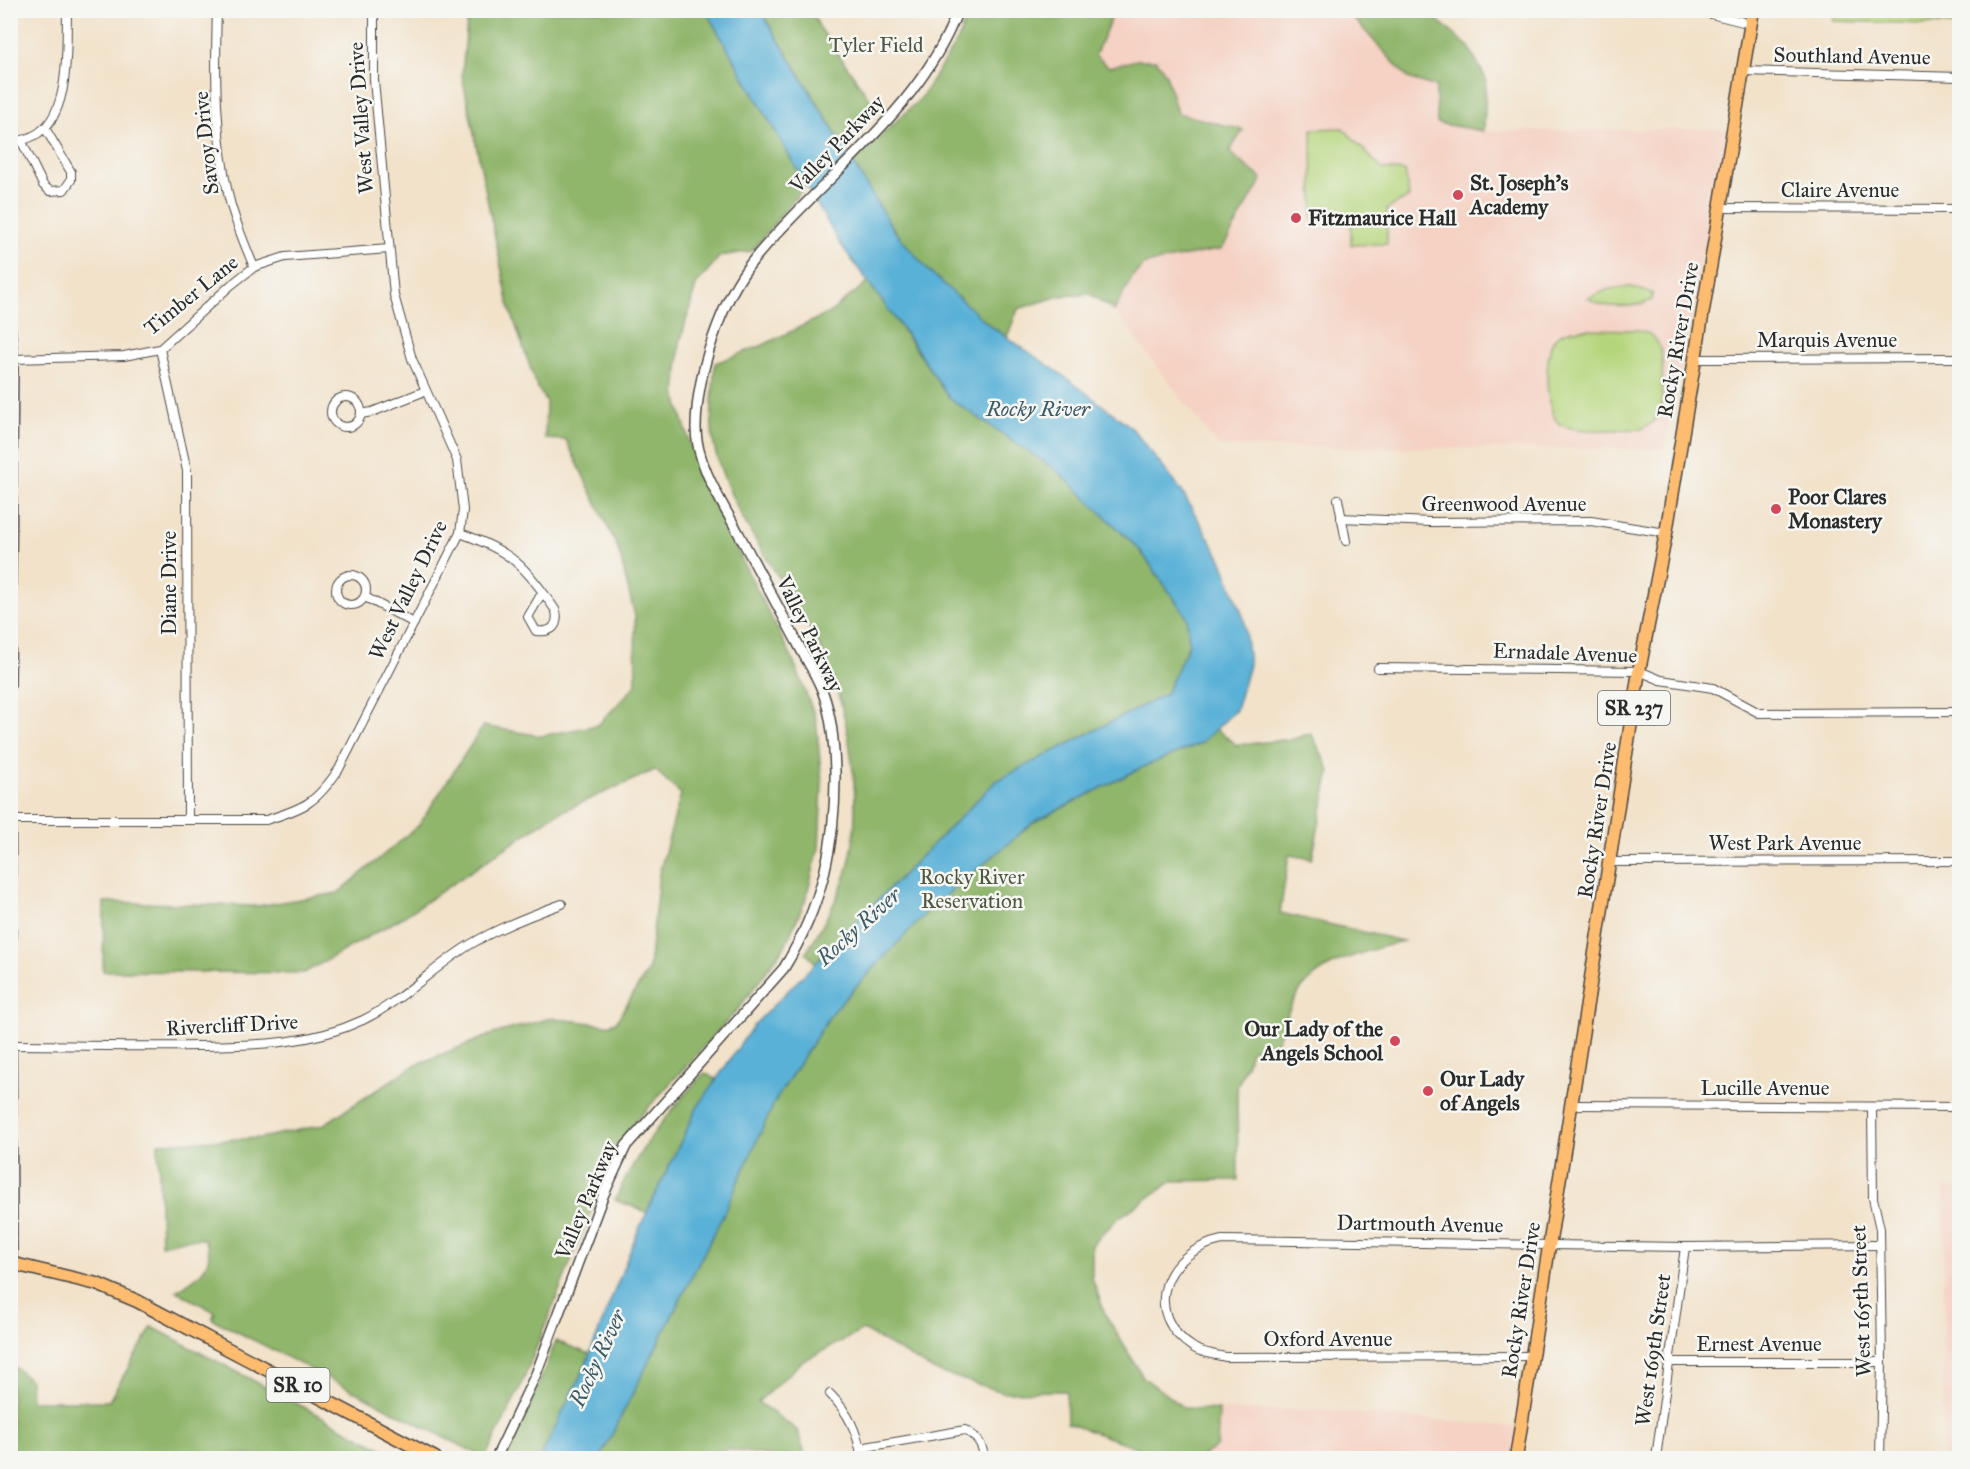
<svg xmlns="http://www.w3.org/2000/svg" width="1970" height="1469" viewBox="0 0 1970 1469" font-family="'IM FELL Great Primer',serif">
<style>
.built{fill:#f5d2c3}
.green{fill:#b5d57c;stroke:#708054;stroke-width:1.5}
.forest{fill:#90b66c;stroke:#5e704c;stroke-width:1.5}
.water{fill:#5ab1d7;stroke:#426e81;stroke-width:1.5}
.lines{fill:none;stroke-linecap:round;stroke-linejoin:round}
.minor-casing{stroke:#494643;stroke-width:10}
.tertiary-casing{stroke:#494643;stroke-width:12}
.primary-casing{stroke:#494643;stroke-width:15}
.minor{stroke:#fff;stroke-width:8}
.tertiary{stroke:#fff;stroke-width:9}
.primary{stroke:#fdbc70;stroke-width:12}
.poi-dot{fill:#d1495b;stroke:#f6f6f2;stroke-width:2}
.labels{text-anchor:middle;stroke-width:5;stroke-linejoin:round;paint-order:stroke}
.shield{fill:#f6f6f2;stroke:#686867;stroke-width:1.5}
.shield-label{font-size:20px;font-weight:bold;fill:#2b2b2b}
.park-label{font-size:21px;fill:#4e563f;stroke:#f6f6f2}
.street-label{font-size:21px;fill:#2b2b2b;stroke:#f6f6f2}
.poi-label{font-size:21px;font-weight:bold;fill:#2b2b2b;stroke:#f6f6f2;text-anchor:start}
.water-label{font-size:22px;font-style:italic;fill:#3b5a67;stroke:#f6f6f2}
</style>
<rect width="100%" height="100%" fill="#f6f6f2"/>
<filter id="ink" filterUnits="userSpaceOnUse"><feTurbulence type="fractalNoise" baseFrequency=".0167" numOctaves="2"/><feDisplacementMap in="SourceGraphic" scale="12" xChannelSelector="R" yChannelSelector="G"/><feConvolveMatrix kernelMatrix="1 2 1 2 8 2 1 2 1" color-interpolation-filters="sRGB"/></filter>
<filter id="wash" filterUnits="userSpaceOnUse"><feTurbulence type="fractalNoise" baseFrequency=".008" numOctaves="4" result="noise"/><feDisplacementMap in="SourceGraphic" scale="24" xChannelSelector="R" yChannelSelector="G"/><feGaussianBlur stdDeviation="1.35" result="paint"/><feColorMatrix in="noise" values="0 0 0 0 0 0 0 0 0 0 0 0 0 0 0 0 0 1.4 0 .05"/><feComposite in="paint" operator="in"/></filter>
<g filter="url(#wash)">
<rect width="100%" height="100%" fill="#f2e2ca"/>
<g class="built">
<path d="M 1115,11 L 1351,12 L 1408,78 L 1436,87 L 1437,123 L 1484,131 L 1730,129 L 1664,449 L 1219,447 L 1114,311 L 1133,276 L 1172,237 L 1177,113 L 1166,74 L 1137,60 L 1109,67 L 1094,55 Z"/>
<path d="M 1944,1188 L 1959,1188 L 1959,1458 L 1943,1458 Z"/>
<path d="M 1219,1410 L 1313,1410 L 1521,1427 L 1515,1458 L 1199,1458 L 1217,1446 Z"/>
<path d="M 726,1449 L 786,1458 L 720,1458 Z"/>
</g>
<g class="green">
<path d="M 1835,11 L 1959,11 L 1959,25 L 1833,21 Z"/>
<path d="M 1343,128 L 1382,169 L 1405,171 L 1409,197 L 1387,209 L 1387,244 L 1351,245 L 1351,221 L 1313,221 L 1312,129 Z"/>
<path d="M 1630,287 L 1652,293 L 1652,300 C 1635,308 1603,310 1588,298 L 1609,289 Z"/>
<path d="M 1582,329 L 1638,330 C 1667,336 1663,363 1662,387 C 1662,396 1663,407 1659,415 C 1656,422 1648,426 1641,429 C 1621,429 1576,434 1560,424 C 1544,414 1543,350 1556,337 C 1563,331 1572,330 1582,329 Z"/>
</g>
<g class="forest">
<path d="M 1115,10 L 1095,55 L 1109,67 L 1137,60 L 1156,60 L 1166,74 L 1177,113 L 1243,130 L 1229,152 L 1262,179 L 1222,249 L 1145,264 L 1133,276 L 1114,311 L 1090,294 L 1060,296 L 1018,309 L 1007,337 C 965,310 924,270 894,229 C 878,209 866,184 853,162 L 921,98 L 960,36 L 967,11 Z"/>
<path d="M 468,11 L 706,11 L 806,185 L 752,251 L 720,256 L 696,285 L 680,343 L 676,396 L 690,444 L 721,519 L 793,660 L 816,719 L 822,783 L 819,848 L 805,901 L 785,946 L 739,1008 L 635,1122 L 616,1149 L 521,1386 L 485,1458 L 212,1319 L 215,1312 L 176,1291 C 196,1279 219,1264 204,1239 L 187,1239 L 161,1245 L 158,1143 L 260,1138 L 323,1125 L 415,1065 L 493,1034 L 551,1018 L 607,1025 L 616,1022 L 649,969 L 659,874 L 681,794 L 655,770 L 556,814 L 403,917 L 304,973 L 103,971 L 104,902 L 257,906 L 338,893 L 419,825 L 483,726 L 541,736 L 598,725 L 636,685 L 635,616 L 618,548 L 566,440 L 545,439 L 546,401 L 537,387 L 509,306 L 462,75 Z"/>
<path d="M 761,11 L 811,11 L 820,28 L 876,108 L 843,145 Z"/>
<path d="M 1347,11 L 1427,11 L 1469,47 L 1486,79 L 1484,131 L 1437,123 L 1436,87 L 1408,78 Z"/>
<path d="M 869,281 L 949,398 L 1059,472 L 1140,550 L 1187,617 L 1189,644 L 1166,694 L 996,781 L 815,963 L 806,953 C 822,926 839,899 848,868 C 864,808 850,714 825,658 C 793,588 737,529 716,454 C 708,425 713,392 715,363 L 761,346 L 829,313 Z"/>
<path d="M 1216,729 L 1237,745 L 1294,739 L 1311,733 L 1330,771 L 1312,859 L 1289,855 L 1280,913 L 1403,941 C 1366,952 1317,961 1296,997 C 1286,1012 1281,1032 1275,1048 L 1252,1049 L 1237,1088 L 1238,1180 L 1173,1181 L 1117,1219 L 1092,1245 L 1092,1278 L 1105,1314 L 1143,1377 L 1184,1408 L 1219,1410 L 1217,1446 L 1199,1458 L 1167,1458 L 1067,1423 L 1066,1391 L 1003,1392 L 935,1371 L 863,1330 L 803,1361 L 758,1402 L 797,1430 L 806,1458 L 786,1458 L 726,1449 L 720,1458 L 600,1458 L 722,1217 L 775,1101 L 833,1011 L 929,910 L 1034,822 L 1143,767 L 1201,743 Z"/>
<path d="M 704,1073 L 717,1079 L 697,1108 L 647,1212 L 615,1200 C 639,1147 666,1116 704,1073 Z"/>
<path d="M 152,1327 L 400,1458 L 265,1458 L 235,1453 L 228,1458 L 11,1458 L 11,1364 L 30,1380 L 31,1401 L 109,1401 Z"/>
<path d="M 556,1341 L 590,1354 L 584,1369 L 540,1458 L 502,1458 L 533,1398 Z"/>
</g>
<path class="water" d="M 706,11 L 761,11 L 893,229 L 928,270 L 989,325 L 1061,374 L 1131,427 L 1181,490 L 1222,561 L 1244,619 L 1249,665 L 1236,710 L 1201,743 L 1143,767 L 1034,822 L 929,910 L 833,1011 L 775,1101 L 722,1217 L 600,1458 L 540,1458 L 584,1369 L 637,1233 L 697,1108 L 753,1026 L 996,781 L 1166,694 L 1189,644 L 1187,617 L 1140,550 L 1059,472 L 949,398 L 912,342 L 839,242 Z"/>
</g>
<g filter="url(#ink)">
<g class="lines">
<defs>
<g id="minor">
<path d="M 217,10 C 215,72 215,138 229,198 C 235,222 245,245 254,267"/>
<path d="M 1695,10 L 1751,24"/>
<path d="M 1744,71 L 1960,77"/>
<path d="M 21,140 L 43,185 L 50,191 L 64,190 L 71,180 L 71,172 L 45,128"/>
<path d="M 10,143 C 18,141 26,140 33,136 C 72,118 66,46 67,10"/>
<path d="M 1720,208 L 1960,209"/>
<path d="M 160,349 L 187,471 L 188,820"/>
<path d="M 13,359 L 124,356 L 160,349 L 231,285 L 254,267 L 285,257 L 389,249"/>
<path d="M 1695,359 L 1960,358"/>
<circle cx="346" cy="412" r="15"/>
<path d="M 361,414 L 372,412 L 425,391"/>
<path d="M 1338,499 L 1346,541"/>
<path d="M 1341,518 L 1430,522 L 1591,521 L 1666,533"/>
<path d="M 460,533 C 511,551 526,566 556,611 C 559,626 552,633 536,631 L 528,617 L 542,593"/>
<circle cx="351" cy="590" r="15"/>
<path d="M 365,597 L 414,623"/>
<path d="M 1378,668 L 1639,671 L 1661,680 L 1713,688 L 1759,713 L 1960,712"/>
<path d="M 12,820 L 266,820 C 305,808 316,803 339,769 L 460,533 L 463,510 L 457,460 L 412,359 L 394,295 L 374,80 L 374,10"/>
<path d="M 1610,862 L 1960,861"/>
<path d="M 11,1045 C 73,1045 135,1047 198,1046 C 255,1045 310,1045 363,1020 C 402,1001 433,967 471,944 C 500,927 531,915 562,904"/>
<path d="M 1571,1105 L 1960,1107"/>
<path d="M 1872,1107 L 1873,1198 L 1880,1229 L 1882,1362 L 1880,1458"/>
<path d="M 1532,1356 L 1226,1357 C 1216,1355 1202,1353 1194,1348 C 1140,1314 1164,1252 1222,1240 L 1685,1247 L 1880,1245"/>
<path d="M 1671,1362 L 1882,1362"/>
<path d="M 830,1394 C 849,1413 857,1432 862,1458"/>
<path d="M 860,1448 L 965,1430 C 977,1437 983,1444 984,1458"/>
<path d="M 1656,1458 L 1685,1247"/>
</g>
<g id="tertiary">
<path d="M 10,325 L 13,359 L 10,685"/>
<path d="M 10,739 L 12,1263"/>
<path d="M 496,1458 L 536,1374 L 603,1196 L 626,1146 L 784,968 C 822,906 836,844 835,771 C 834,744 832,716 822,690 C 816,674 805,658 797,642 C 778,607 759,572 740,536 C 723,504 695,463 696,426 C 697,373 721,299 755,258 C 822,177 920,112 958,10"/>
</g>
<g id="primary">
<path d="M 10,1263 L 97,1284 L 137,1301 L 435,1458"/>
<path d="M 1516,1458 L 1639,671 L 1666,533 L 1753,10"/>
</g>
</defs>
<use href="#minor" class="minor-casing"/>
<use href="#tertiary" class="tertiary-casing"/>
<use href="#primary" class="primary-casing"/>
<use href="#minor" class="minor"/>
<use href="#tertiary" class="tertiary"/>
<use href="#primary" class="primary"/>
</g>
</g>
<g class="poi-dot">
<circle cx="1458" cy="195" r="6"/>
<circle cx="1296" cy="218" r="6"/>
<circle cx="1776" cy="509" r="6"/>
<circle cx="1395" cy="1041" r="6"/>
<circle cx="1428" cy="1091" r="6"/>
</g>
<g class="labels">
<g class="shield">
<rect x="1598" y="691" width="72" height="34" rx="4.5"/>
<rect x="266.5" y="1368" width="63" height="34" rx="4.5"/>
</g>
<g class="shield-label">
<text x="1634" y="715">SR 237</text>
<text x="298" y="1392">SR 10</text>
</g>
<g class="park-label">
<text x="876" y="52">Tyler Field</text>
<text x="972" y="884">Rocky River<tspan x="972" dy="24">Reservation</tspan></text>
</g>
<g class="street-label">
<text transform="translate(1852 56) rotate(1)" y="7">Southland Avenue</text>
<text transform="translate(361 118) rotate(-94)" y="7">West Valley Drive</text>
<text transform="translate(206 143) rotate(-96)" y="7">Savoy Drive</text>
<text transform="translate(837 144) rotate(-46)" y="7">Valley Parkway</text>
<text x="1840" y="197">Claire Avenue</text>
<text transform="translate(191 295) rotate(-39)" y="7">Timber Lane</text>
<text transform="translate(1678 340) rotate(-80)" y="7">Rocky River Drive</text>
<text x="1827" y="347">Marquis Avenue</text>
<text x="1504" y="511">Greenwood Avenue</text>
<text transform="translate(169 583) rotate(-90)" y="7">Diane Drive</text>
<text transform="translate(408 590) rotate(-64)" y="7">West Valley Drive</text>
<text transform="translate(810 634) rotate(64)" y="7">Valley Parkway</text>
<text transform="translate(1565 653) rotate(2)" y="7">Ernadale Avenue</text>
<text transform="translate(1597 820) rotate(-81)" y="7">Rocky River Drive</text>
<text x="1785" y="850">West Park Avenue</text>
<text transform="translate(232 1025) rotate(-3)" y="7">Rivercliff Drive</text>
<text x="1765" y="1095">Lucille Avenue</text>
<text transform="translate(586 1200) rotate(-67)" y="7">Valley Parkway</text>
<text transform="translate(1420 1224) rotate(1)" y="7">Dartmouth Avenue</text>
<text transform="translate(1521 1300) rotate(-81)" y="7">Rocky River Drive</text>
<text transform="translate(1861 1301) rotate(-92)" y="7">West 165th Street</text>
<text x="1328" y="1346">Oxford Avenue</text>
<text x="1759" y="1351">Ernest Avenue</text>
<text transform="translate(1653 1350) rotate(-82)" y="7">West 169th Street</text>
</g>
<g class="poi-label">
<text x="1470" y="190">St. Joseph's<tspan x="1470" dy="24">Academy</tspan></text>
<text x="1308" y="225">Fitzmaurice Hall</text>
<text x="1788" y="504">Poor Clares<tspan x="1788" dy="24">Monastery</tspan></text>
<text x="1383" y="1036" text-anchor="end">Our Lady of the<tspan x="1383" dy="24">Angels School</tspan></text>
<text x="1440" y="1086">Our Lady<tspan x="1440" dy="24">of Angels</tspan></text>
</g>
<g class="water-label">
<text x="1038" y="416">Rocky River</text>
<text transform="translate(858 926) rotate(-42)" y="8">Rocky River</text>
<text transform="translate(597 1358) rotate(-65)" y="8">Rocky River</text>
</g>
</g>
<rect width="1970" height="1469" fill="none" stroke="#f6f6f2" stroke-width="36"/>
</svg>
